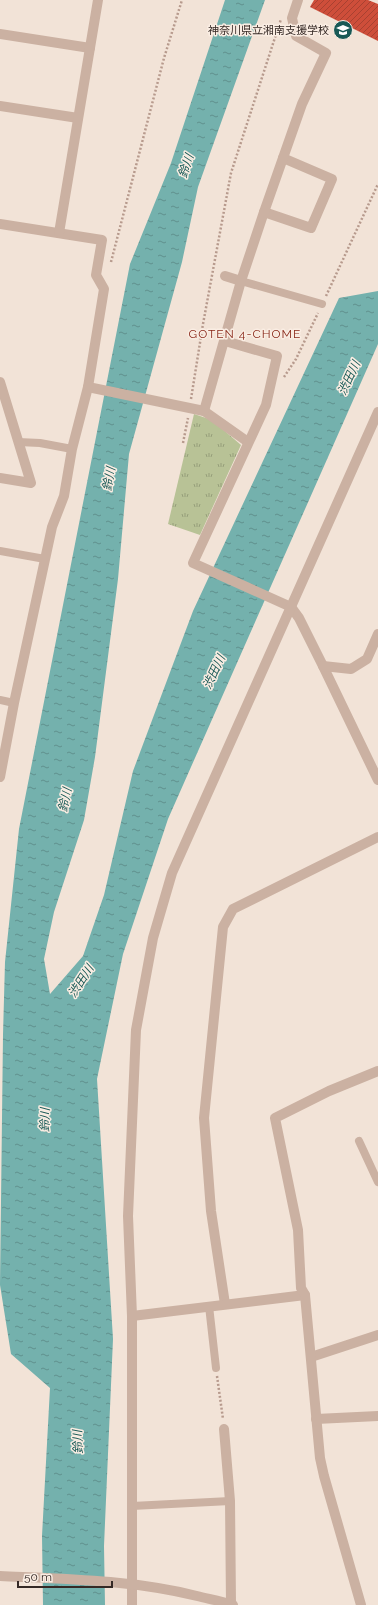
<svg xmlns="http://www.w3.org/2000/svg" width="378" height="1605" viewBox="0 0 378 1605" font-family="Raleway,'Noto Sans JP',sans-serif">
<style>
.park{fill:url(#park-tufts)}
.water{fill:url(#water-ripples)}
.building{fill:url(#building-hatch)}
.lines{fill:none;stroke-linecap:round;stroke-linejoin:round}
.path{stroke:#b79a8d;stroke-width:2.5;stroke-dasharray:2 2;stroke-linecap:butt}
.service{stroke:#cbb1a2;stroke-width:8}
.minor{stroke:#cbb1a2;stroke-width:10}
.tertiary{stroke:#cbb1a2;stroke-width:10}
.labels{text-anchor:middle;stroke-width:3;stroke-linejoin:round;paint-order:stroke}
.poi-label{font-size:11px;fill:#352925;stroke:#faede3;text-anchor:end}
.water-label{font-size:12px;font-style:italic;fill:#185956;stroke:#faede3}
.neighbourhood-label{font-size:12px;letter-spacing:1px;fill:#892819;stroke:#faede3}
</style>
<defs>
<pattern id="park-tufts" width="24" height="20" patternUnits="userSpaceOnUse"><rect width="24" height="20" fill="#b8c296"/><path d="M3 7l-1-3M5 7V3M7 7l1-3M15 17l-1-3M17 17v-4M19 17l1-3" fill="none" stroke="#969e7a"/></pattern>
<pattern id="water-ripples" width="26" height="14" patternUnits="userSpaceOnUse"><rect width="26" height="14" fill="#74b1ad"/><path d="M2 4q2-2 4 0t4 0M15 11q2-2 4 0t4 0" fill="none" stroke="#60908d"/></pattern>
<pattern id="building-hatch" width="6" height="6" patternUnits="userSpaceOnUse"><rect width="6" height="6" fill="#ce4e3a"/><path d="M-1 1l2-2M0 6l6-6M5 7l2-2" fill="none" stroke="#a84131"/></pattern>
</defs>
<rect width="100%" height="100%" fill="#f2e3d7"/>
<path class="park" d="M 194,414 L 212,420 L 241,445 L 200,535 L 168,524 Z"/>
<path class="water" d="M 225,0 L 265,0 L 198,187 L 182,262 L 129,454 L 118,579 L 95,757 L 84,820 L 54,912 L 44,959 L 50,994 L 83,956 L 104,895 L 133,771 L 193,611 L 339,298 L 378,291 L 378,344 L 168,819 L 123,954 L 97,1079 L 113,1339 L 104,1546 L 105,1605 L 43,1605 L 42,1536 L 50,1388 L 11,1354 L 0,1285 L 3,1035 L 5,962 L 19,829 L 130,264 L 171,163 Z"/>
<path class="building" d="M 314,0 L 368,0 L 378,4 L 378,41 L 310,7 Z"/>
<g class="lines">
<g class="path">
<path d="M 111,262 L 164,58 L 182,0"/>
<path d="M 326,296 L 378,184"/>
<path d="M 284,377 L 296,359 L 318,313"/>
<path d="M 191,399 L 203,324 L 231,173 L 281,19"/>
<path d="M 183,443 L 188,418"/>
<path d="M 217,1376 L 223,1419"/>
</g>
<g class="service">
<path d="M 241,281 L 322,304"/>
<path d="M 18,442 L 40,443 L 72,449"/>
<path d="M 0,551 L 45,559"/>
<path d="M 0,700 L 14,703"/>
<path d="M 359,1141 L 378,1182"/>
<path d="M 209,1306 L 216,1368"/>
<path d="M 132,1506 L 230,1501"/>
</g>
<g class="minor">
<path d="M 0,34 L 90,48"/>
<path d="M 0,106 L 78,118"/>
<path d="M 264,212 L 311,228 L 332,179 L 283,158"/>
<path d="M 0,224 L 102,240 L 96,275 L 104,289 L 88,387 L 204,411 L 248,442"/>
<path d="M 59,233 L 98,0"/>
<path d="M 225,276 L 241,281"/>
<path d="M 225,341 L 277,356 L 266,405 L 193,563 L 291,607 L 299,618 L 323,666 L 378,780"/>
<path d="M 0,382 L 31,483 L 0,478"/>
<path d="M 204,411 L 241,281 L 264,212 L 302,104 L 326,53 L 296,36 L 292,18 L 298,0"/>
<path d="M 323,666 L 351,669 L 367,659 L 378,634"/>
<path d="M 0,777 L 14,703 L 52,527 L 64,496 L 72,449 L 88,387"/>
<path d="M 225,1304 L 211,1211 L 204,1118 L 223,927 L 233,909 L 378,837"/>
<path d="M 132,1316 L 305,1295"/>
<path d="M 311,1357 L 378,1335"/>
<path d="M 316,1419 L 378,1416"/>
<path d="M 224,1429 L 230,1501 L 231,1604"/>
<path d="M 132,1605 L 132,1316 L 128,1216 L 136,1030 L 153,938 L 172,873 L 378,412"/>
<path d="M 361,1605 L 324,1476 L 320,1458 L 305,1295 L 301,1288 L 298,1230 L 275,1118 L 329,1091 L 378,1071"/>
</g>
<path class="tertiary" d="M 0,1576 C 67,1579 132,1580 197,1596 C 209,1599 222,1601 233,1605"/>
</g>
<defs>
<symbol id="school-disc" viewBox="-11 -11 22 22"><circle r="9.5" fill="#185956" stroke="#faede3"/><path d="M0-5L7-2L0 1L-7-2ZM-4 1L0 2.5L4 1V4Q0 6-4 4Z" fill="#fff"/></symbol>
</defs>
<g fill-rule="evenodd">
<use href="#school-disc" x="332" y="19" width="22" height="22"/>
</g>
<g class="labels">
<g class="poi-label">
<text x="329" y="34">神奈川県立湘南支援学校</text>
</g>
<g class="water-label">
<text transform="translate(186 166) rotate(-71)" y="4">鈴川</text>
<text transform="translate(349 378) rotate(-65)" y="4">渋田川</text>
<text transform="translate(109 479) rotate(-80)" y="4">鈴川</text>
<text transform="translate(214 672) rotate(-65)" y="4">渋田川</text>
<text transform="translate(65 800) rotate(-78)" y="4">鈴川</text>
<text transform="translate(81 981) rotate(-57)" y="4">渋田川</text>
<text transform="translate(45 1120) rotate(-89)" y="4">鈴川</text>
<text transform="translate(78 1442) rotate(-93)" y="4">鈴川</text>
</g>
<g class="neighbourhood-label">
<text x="245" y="338">GOTEN 4-CHOME</text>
</g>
</g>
<path d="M18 1581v6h94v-6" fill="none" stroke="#352925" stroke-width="2"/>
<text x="24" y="1581" font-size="12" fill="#352925" stroke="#faede3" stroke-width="3" paint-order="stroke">50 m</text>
</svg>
